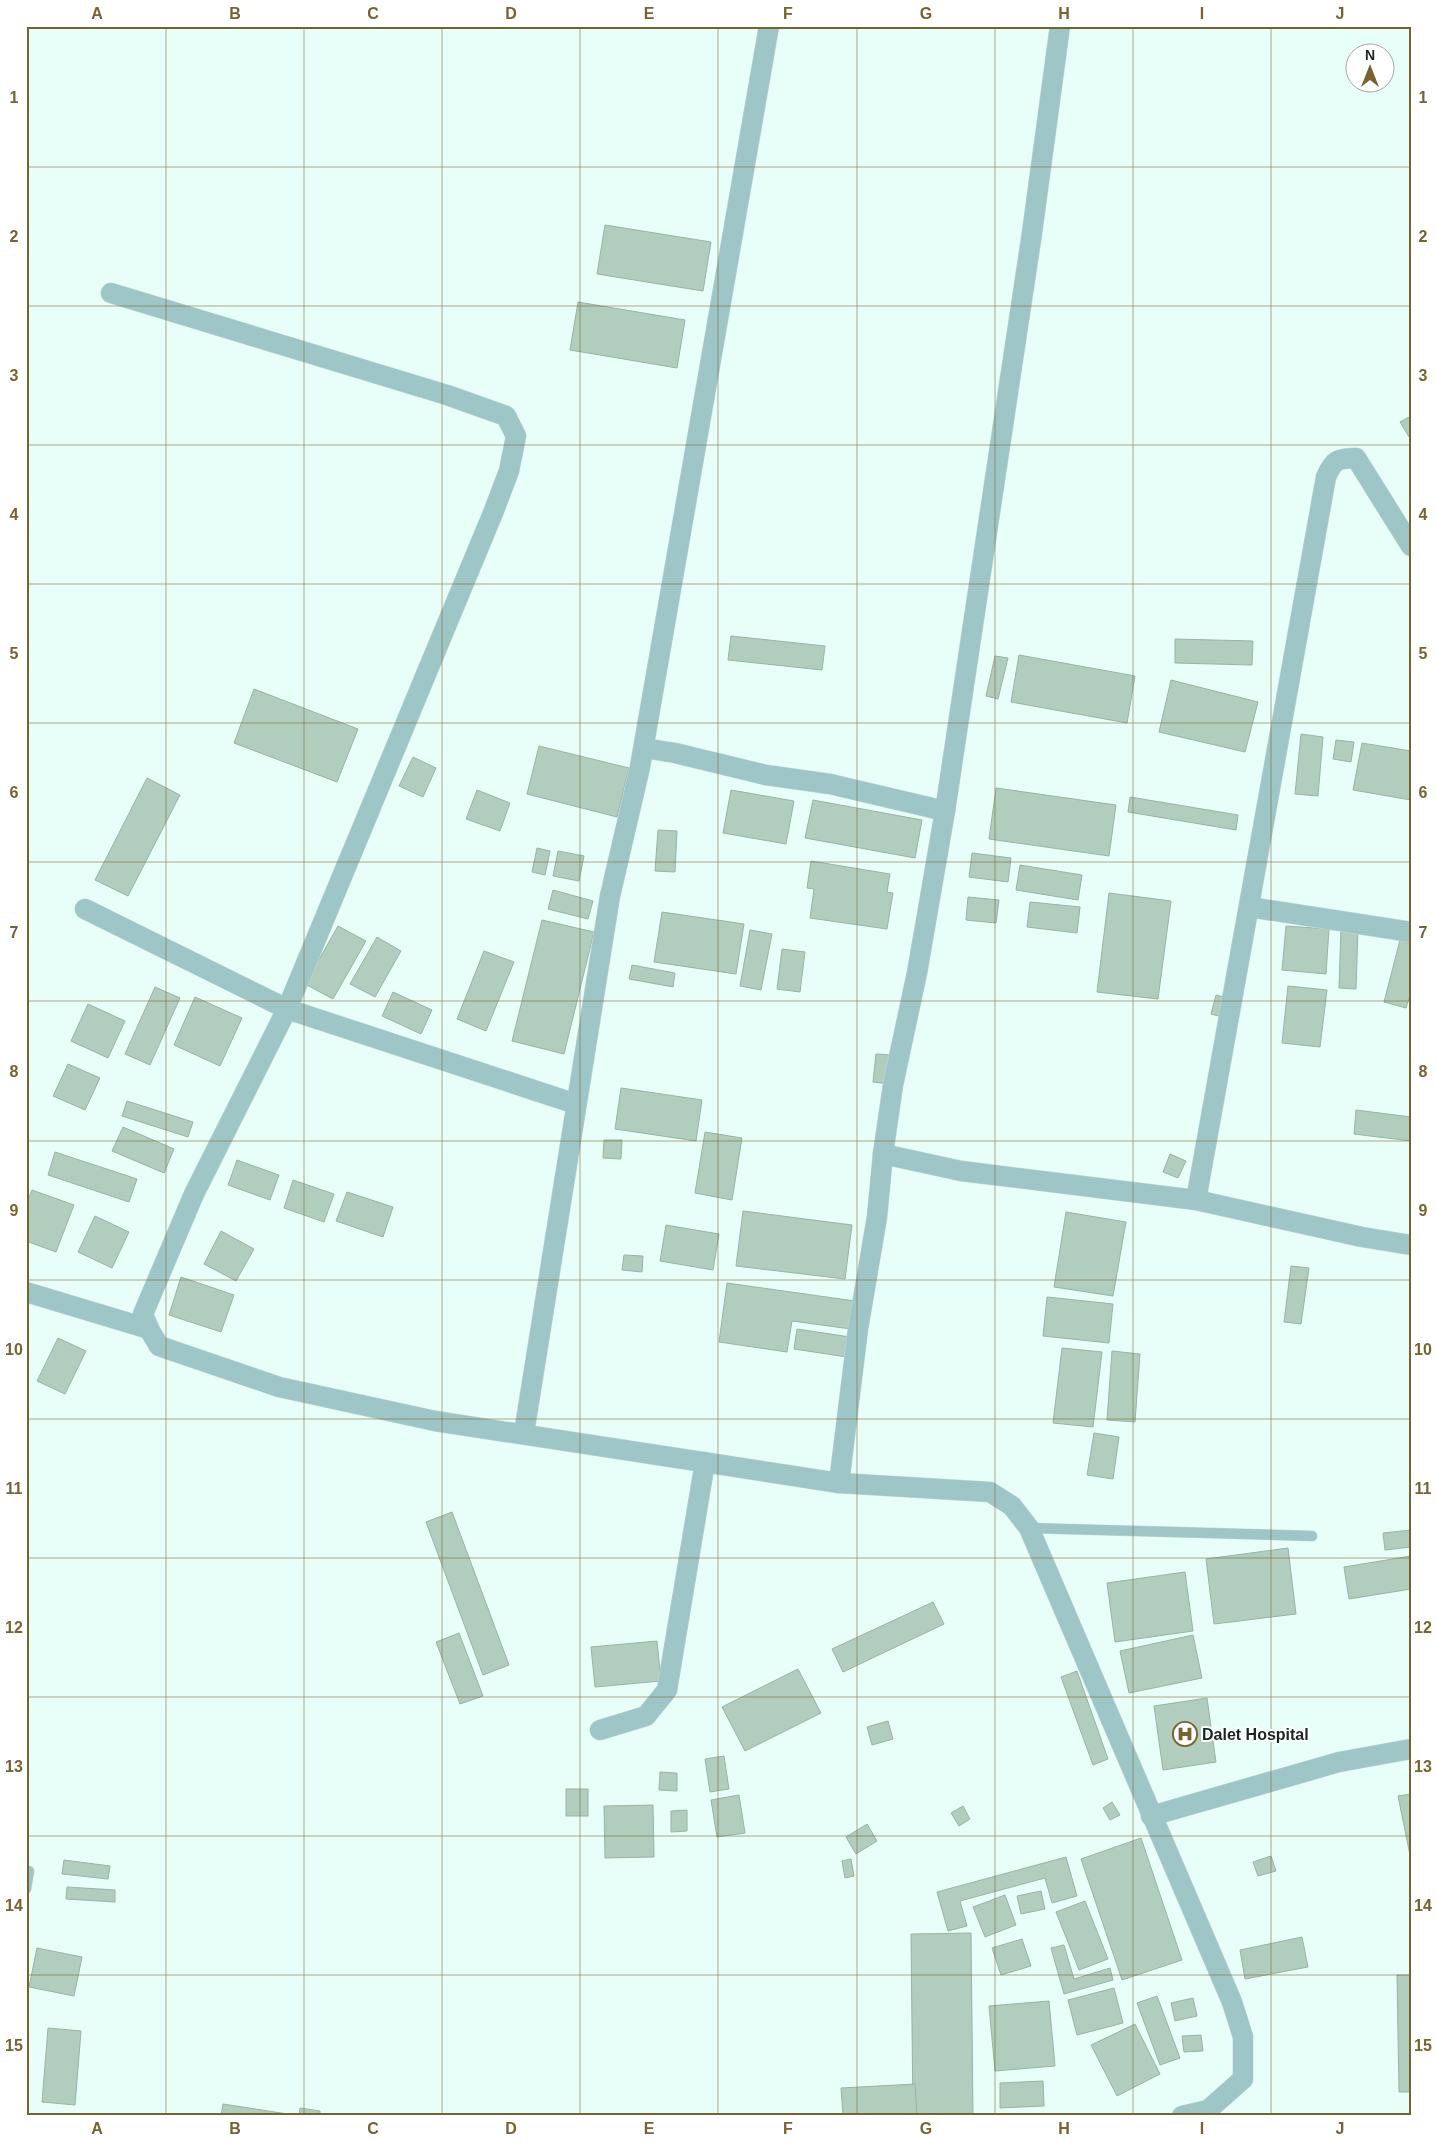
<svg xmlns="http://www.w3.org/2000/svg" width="1437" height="2142" viewBox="0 0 1437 2142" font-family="Helvetica,sans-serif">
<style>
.building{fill:#b0cdbd;stroke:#97b4a4}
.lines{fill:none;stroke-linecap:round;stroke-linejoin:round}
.lane-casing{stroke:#c7dbd6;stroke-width:11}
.street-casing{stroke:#c7dbd6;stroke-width:21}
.lane{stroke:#9ec6c7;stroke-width:10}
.street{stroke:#9ec6c7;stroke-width:20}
.grid{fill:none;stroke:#786231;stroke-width:1;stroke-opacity:0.55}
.labels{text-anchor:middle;stroke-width:4;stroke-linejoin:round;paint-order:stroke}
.poi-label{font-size:16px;font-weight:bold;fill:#192623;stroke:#fff;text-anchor:start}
.neatline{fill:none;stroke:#786231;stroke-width:2}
.grid-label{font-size:16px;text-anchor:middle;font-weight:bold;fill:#786231}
</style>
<rect width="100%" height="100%" fill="#e8fef8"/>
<g class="building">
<path d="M 605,225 L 711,242 L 703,291 L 597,274 Z"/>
<path d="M 578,302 L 685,320 L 677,368 L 570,350 Z"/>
<path d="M 1411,416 L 1411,440 L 1400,422 Z"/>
<path d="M 731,636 L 825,646 L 822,670 L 728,660 Z"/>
<path d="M 1175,639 L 1253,641 L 1252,665 L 1175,663 Z"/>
<path d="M 1019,655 L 1135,676 L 1127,723 L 1011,702 Z"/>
<path d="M 995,656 L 1008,658 L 998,699 L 986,696 Z"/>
<path d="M 1171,680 L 1258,702 L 1245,752 L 1159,732 Z"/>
<path d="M 254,689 L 358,729 L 337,782 L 234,743 Z"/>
<path d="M 1301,734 L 1323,737 L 1318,796 L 1295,794 Z"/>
<path d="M 1336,740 L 1354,742 L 1351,762 L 1333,759 Z"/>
<path d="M 1362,743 L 1411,751 L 1411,800 L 1353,790 Z"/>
<path d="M 539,746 L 629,768 L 617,817 L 527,794 Z"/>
<path d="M 413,757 L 436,768 L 423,797 L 399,786 Z"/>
<path d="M 147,778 L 180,795 L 128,896 L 95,880 Z"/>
<path d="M 996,788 L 1116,805 L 1109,856 L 989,839 Z"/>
<path d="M 477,790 L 510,803 L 500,831 L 466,819 Z"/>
<path d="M 731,790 L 794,801 L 786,844 L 723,833 Z"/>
<path d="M 1130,797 L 1238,815 L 1236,830 L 1128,812 Z"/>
<path d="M 813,800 L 922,820 L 915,858 L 805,838 Z"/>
<path d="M 658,830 L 677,831 L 675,872 L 655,871 Z"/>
<path d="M 537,848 L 550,851 L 545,875 L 532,872 Z"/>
<path d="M 558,851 L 584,856 L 579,881 L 553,876 Z"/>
<path d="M 972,853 L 1011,858 L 1008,882 L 969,877 Z"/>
<path d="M 811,861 L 890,874 L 887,892 L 893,893 L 887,929 L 810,918 L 814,889 L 807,888 Z"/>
<path d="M 1020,865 L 1082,875 L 1078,900 L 1016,890 Z"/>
<path d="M 553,890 L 593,901 L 588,919 L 548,909 Z"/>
<path d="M 1109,893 L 1171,901 L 1158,999 L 1097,992 Z"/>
<path d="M 968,897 L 999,900 L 996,923 L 966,920 Z"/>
<path d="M 1030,902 L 1080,907 L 1077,933 L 1027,927 Z"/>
<path d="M 662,912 L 744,924 L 736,974 L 654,962 Z"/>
<path d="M 542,920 L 594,932 L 564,1054 L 512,1041 Z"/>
<path d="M 338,926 L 366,941 L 333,999 L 305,984 Z"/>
<path d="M 1286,926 L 1329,929 L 1326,974 L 1282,970 Z"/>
<path d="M 1341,928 L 1358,929 L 1356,989 L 1339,988 Z"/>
<path d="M 750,930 L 772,934 L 761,990 L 740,986 Z"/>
<path d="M 377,937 L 401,951 L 375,997 L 350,984 Z"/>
<path d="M 1400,940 L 1411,943 L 1411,992 L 1406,1008 L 1384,1002 Z"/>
<path d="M 782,949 L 805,952 L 800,992 L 777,989 Z"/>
<path d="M 484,951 L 514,962 L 486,1031 L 457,1019 Z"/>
<path d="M 632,965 L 675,973 L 673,987 L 629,979 Z"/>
<path d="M 1288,986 L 1327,990 L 1320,1047 L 1282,1043 Z"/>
<path d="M 155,987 L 180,998 L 150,1065 L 125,1054 Z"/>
<path d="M 393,992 L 432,1010 L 421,1034 L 382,1016 Z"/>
<path d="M 1216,995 L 1227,998 L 1222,1017 L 1211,1014 Z"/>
<path d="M 195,997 L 242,1018 L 220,1066 L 174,1045 Z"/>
<path d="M 88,1004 L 125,1021 L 108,1058 L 71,1041 Z"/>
<path d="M 876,1054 L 892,1055 L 889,1084 L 873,1082 Z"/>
<path d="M 68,1064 L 100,1078 L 85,1110 L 53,1096 Z"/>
<path d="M 621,1088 L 702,1100 L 696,1141 L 615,1129 Z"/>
<path d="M 127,1101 L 193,1122 L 188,1137 L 122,1116 Z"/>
<path d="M 1356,1110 L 1411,1117 L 1411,1141 L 1354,1134 Z"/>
<path d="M 123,1127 L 174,1149 L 164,1173 L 112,1151 Z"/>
<path d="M 705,1132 L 742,1138 L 732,1200 L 695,1193 Z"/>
<path d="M 604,1140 L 622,1140 L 621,1159 L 603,1158 Z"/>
<path d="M 55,1152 L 137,1179 L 129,1202 L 48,1175 Z"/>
<path d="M 1170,1154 L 1186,1161 L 1178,1178 L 1163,1172 Z"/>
<path d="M 237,1160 L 279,1175 L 270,1200 L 228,1185 Z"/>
<path d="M 293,1180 L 334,1194 L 324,1222 L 284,1208 Z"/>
<path d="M 32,1190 L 74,1205 L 56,1252 L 26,1241 L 26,1205 Z"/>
<path d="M 347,1192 L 393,1207 L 383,1237 L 336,1221 Z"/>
<path d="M 743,1211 L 852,1225 L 845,1279 L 736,1266 Z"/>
<path d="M 1066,1212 L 1126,1222 L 1113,1296 L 1054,1287 Z"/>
<path d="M 95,1216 L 129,1232 L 112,1268 L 78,1252 Z"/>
<path d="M 666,1225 L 719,1234 L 713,1270 L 660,1261 Z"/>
<path d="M 221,1231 L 254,1249 L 236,1281 L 204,1264 Z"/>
<path d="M 624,1255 L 643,1256 L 642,1272 L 622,1270 Z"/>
<path d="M 1291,1266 L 1309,1268 L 1301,1324 L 1284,1322 Z"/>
<path d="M 181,1277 L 234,1295 L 221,1332 L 169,1315 Z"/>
<path d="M 727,1283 L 855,1301 L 851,1329 L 792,1321 L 787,1352 L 719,1342 Z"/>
<path d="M 1047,1297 L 1113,1304 L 1109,1343 L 1043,1336 Z"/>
<path d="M 797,1329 L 850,1337 L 847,1357 L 794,1349 Z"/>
<path d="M 58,1338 L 86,1351 L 65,1394 L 37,1381 Z"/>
<path d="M 1062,1348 L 1102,1352 L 1093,1427 L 1053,1423 Z"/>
<path d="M 1112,1351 L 1140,1354 L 1135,1422 L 1107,1420 Z"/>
<path d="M 1094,1433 L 1119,1437 L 1113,1479 L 1087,1475 Z"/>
<path d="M 452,1512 L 509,1665 L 483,1675 L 426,1522 Z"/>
<path d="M 1411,1530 L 1411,1547 L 1385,1550 L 1383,1533 Z"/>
<path d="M 1288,1548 L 1296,1614 L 1214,1624 L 1206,1559 Z"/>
<path d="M 1411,1556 L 1411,1589 L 1349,1599 L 1344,1567 Z"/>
<path d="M 1185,1572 L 1193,1631 L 1115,1642 L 1107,1583 Z"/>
<path d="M 933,1602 L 944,1624 L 843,1672 L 832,1649 Z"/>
<path d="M 459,1633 L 483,1696 L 460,1704 L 436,1642 Z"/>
<path d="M 1193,1635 L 1202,1678 L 1129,1693 L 1120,1651 Z"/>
<path d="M 657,1641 L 661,1681 L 595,1687 L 591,1647 Z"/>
<path d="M 798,1669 L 821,1713 L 745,1751 L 722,1707 Z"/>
<path d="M 1077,1671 L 1108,1759 L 1093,1765 L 1061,1677 Z"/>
<path d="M 1207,1698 L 1216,1762 L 1163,1770 L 1154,1706 Z"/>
<path d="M 888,1721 L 893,1739 L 872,1745 L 867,1727 Z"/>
<path d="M 724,1756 L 729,1789 L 710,1792 L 705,1759 Z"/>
<path d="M 660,1772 L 677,1773 L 677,1791 L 659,1790 Z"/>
<rect x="566" y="1789" width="22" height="27"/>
<path d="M 1411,1794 L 1411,1860 L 1398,1796 Z"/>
<path d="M 739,1795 L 745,1833 L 717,1837 L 711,1800 Z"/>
<path d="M 1112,1802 L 1120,1815 L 1110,1820 L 1103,1808 Z"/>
<path d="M 653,1805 L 654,1857 L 605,1858 L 604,1806 Z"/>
<path d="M 963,1806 L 970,1819 L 959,1826 L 951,1813 Z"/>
<path d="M 687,1810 L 687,1831 L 671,1832 L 671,1811 Z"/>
<path d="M 867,1824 L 877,1841 L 856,1854 L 846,1837 Z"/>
<path d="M 1141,1838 L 1182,1960 L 1122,1980 L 1081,1859 Z"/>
<path d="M 1271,1856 L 1276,1871 L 1258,1876 L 1253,1862 Z"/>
<path d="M 1066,1857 L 1077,1896 L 1052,1903 L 1045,1878 L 960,1901 L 967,1926 L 948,1931 L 937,1892 Z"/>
<path d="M 851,1859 L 854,1876 L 845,1878 L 842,1861 Z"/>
<path d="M 64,1860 L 110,1866 L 108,1879 L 62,1874 Z"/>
<path d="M 67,1887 L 115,1890 L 115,1902 L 66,1899 Z"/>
<path d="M 1041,1891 L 1045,1909 L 1021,1914 L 1017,1896 Z"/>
<path d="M 1005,1895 L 1016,1925 L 985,1937 L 973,1907 Z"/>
<path d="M 1085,1901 L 1108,1959 L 1079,1970 L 1056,1912 Z"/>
<path d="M 971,1933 L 973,2115 L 913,2116 L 911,1934 Z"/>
<path d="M 1302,1937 L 1308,1967 L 1245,1979 L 1240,1950 Z"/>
<path d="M 1022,1939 L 1031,1966 L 1001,1975 L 992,1948 Z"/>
<path d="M 1064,1945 L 1074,1979 L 1110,1968 L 1113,1980 L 1064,1994 L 1051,1948 Z"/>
<path d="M 37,1948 L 82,1957 L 74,1996 L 29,1987 Z"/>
<path d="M 1397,1975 L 1411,1975 L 1411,2092 L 1399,2092 Z"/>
<path d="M 1114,1988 L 1123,2023 L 1077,2035 L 1068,2000 Z"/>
<path d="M 1157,1996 L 1180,2058 L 1160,2065 L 1137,2003 Z"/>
<path d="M 1193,1998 L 1197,2016 L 1175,2021 L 1171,2003 Z"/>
<path d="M 1049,2001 L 1055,2066 L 995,2071 L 989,2006 Z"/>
<path d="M 1135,2024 L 1160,2074 L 1117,2096 L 1091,2045 Z"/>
<path d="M 48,2028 L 81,2031 L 75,2105 L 42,2102 Z"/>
<path d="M 1201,2035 L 1203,2051 L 1184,2052 L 1182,2036 Z"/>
<path d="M 1043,2081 L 1044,2106 L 1000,2108 L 1000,2083 Z"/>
<path d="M 915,2084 L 917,2116 L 843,2116 L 841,2088 Z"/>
<path d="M 223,2104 L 294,2115 L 221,2116 Z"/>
<path d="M 300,2108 L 320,2111 L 320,2116 L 299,2116 Z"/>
</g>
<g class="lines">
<defs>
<g id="lane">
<path d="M 1029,1528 L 1312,1536"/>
<path d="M 26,1889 L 29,1871"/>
</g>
<g id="street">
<path d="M 111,293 L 447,395 L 506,416 L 516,436 L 509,471 L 493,513 L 287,1009 L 194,1194 L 143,1314 L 149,1329 L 159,1346 L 279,1387 L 435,1421 L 839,1483 L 990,1492 L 1012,1506 L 1029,1528 L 1232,2002 L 1243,2037 L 1243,2079 L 1208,2110 L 1182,2116"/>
<path d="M 644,748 L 675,753 L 766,775 L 830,784 L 945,811 L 917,973 L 893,1085 L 883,1154 L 877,1217 L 858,1329 L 839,1483"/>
<path d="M 945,811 L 1032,233 L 1060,26"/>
<path d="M 1249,907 L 1411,932"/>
<path d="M 85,909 L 287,1009 L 576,1104"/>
<path d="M 883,1154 L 961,1171 L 1196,1200 L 1362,1237 L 1411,1245"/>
<path d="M 1196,1200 L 1326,477 C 1334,459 1337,459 1356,458 L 1411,546"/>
<path d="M 26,1292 L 149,1329"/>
<path d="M 524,1433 L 610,896 L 640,767 L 769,26"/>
<path d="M 600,1730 L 646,1716 L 667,1690 L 705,1462"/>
<path d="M 1151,1816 L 1339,1762 L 1411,1749"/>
</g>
</defs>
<use href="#lane" class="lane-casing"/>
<use href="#street" class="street-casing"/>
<use href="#lane" class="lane"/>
<use href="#street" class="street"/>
</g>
<path class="grid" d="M 166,26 L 166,2116M 304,26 L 304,2116M 442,26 L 442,2116M 580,26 L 580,2116M 718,26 L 718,2116M 857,26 L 857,2116M 995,26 L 995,2116M 1133,26 L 1133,2116M 1271,26 L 1271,2116M 26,167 L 1411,167M 26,306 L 1411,306M 26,445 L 1411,445M 26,584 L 1411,584M 26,723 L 1411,723M 26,862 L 1411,862M 26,1001 L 1411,1001M 26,1141 L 1411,1141M 26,1280 L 1411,1280M 26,1419 L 1411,1419M 26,1558 L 1411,1558M 26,1697 L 1411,1697M 26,1836 L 1411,1836M 26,1975 L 1411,1975"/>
<defs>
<symbol id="hospital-ring" viewBox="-11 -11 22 22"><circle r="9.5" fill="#fff" stroke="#786231" stroke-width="1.5"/><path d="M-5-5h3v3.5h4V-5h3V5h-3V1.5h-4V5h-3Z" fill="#786231"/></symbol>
</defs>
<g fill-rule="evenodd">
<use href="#hospital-ring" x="1171" y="1720" width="28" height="28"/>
</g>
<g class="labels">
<g class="poi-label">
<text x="1202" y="1740">Dalet Hospital</text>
</g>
</g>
<rect width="1437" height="2142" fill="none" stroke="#ffffff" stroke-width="55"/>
<g transform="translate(1370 68)"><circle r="24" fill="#ffffff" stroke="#a3a8a7"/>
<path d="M0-4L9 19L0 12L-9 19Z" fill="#786231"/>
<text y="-8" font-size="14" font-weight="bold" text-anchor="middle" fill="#192623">N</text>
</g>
<rect x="28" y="28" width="1382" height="2086" class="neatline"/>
<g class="grid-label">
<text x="97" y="19">A</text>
<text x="235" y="19">B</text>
<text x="373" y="19">C</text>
<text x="511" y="19">D</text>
<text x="649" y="19">E</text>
<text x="788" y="19">F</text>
<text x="926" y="19">G</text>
<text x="1064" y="19">H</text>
<text x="1202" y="19">I</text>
<text x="1340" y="19">J</text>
<text x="14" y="103">1</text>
<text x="1423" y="103">1</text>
<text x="14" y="242">2</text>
<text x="1423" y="242">2</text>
<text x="14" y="381">3</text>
<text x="1423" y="381">3</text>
<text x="14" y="520">4</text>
<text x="1423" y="520">4</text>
<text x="14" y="659">5</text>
<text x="1423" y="659">5</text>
<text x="14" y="798">6</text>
<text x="1423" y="798">6</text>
<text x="14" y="938">7</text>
<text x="1423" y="938">7</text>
<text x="14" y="1077">8</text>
<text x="1423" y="1077">8</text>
<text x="14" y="1216">9</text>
<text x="1423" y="1216">9</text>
<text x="14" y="1355">10</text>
<text x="1423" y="1355">10</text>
<text x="14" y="1494">11</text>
<text x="1423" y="1494">11</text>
<text x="14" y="1633">12</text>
<text x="1423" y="1633">12</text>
<text x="14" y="1772">13</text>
<text x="1423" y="1772">13</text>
<text x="14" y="1911">14</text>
<text x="1423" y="1911">14</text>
<text x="14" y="2051">15</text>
<text x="1423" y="2051">15</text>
<text x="97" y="2134">A</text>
<text x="235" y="2134">B</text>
<text x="373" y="2134">C</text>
<text x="511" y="2134">D</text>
<text x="649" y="2134">E</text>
<text x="788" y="2134">F</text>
<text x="926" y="2134">G</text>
<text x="1064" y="2134">H</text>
<text x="1202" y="2134">I</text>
<text x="1340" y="2134">J</text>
</g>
</svg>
